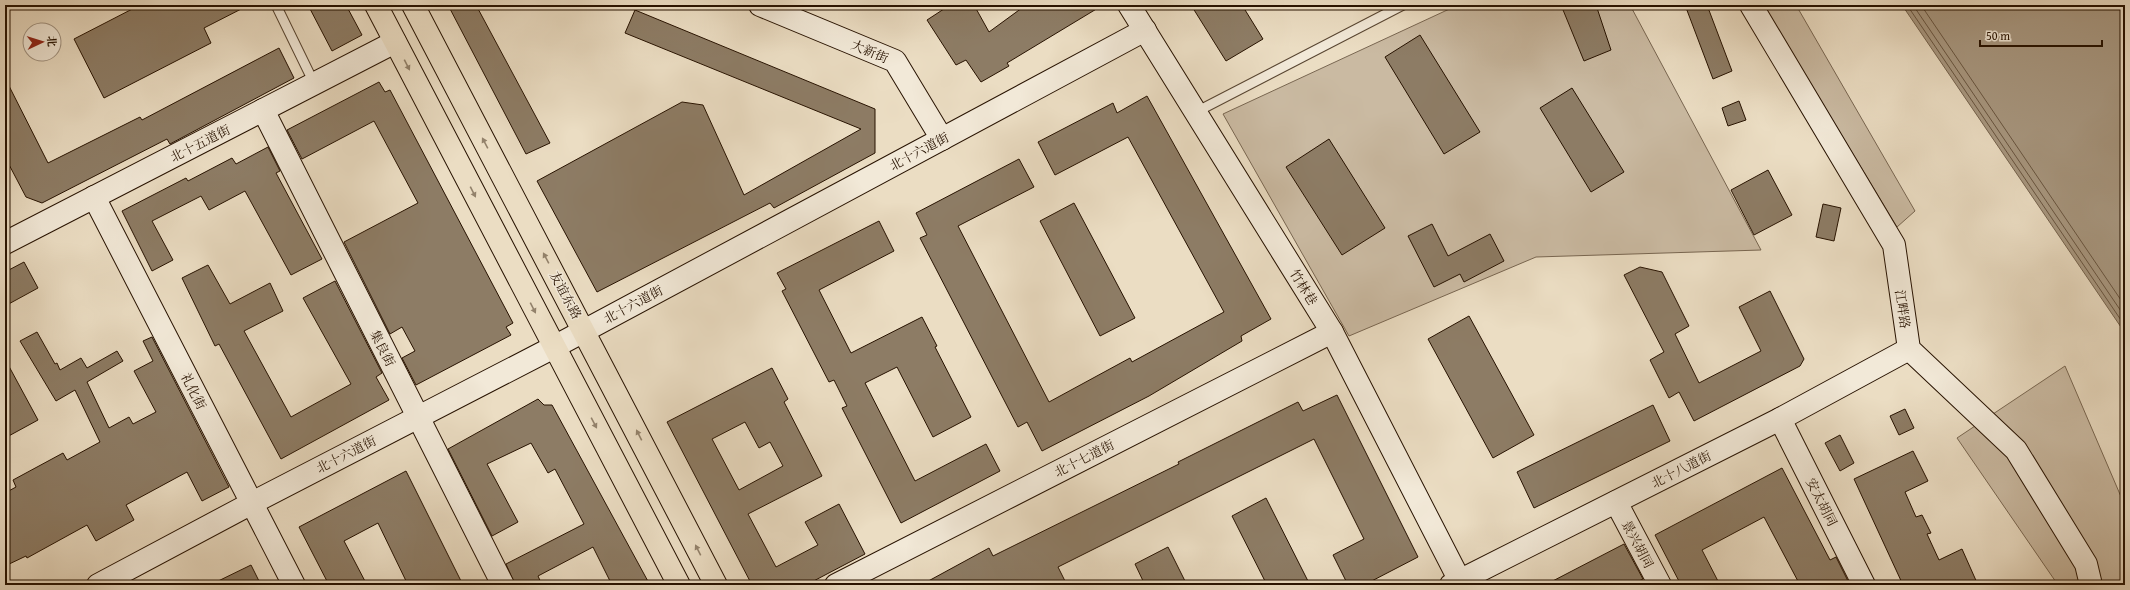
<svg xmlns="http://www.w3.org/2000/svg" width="2130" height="590" viewBox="0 0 2130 590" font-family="'Gentium Book Plus','Noto Serif SC',serif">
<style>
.green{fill:#cabaa2;stroke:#786651}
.water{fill:#a89881;stroke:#74624d}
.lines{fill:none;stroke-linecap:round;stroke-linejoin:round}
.shore{stroke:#685540;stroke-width:1}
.building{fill:#8d7c65;stroke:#271200;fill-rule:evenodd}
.lane-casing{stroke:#584531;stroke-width:11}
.secondary-casing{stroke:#271200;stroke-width:24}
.highway-casing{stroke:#271200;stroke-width:24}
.lane{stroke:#f2e9d8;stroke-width:9}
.secondary{stroke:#f2e9d8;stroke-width:22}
.highway{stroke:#ebddc3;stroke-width:22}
.oneway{fill:#93826b}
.labels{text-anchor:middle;stroke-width:3;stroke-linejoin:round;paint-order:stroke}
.street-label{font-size:13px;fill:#271200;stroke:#f2e9d8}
</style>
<rect width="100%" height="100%" fill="#ebddc3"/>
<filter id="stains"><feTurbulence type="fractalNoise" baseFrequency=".005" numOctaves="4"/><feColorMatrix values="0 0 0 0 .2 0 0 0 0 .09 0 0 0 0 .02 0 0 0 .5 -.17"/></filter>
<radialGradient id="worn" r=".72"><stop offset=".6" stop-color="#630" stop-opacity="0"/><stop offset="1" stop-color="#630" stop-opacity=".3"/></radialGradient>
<g class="green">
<path d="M 1458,5 L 1630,5 L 1761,250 L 1536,257 L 1349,336 L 1223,114 Z"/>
<path d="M 1763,5 L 1796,5 L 1915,211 L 1897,227 Z"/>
<path d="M 2065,366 L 2125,506 L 2125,585 L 2058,585 L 1957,438 Z"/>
</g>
<path class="water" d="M 1902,5 L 2125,5 L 2125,333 Z"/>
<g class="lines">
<g class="shore">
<path d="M 1907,5 L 2125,326"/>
<path d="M 1913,5 L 2125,317"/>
<path d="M 1921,5 L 2125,306"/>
</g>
</g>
<g class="building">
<path d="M 140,5 L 249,5 L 204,28 L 211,43 L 104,98 L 74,39 Z"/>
<path d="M 308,5 L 346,5 L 362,35 L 332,51 Z"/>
<path d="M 448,5 L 476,5 L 550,143 L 526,154 Z"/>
<path d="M 950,5 L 974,5 L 989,32 L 1026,5 L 1103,5 L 1007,63 L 1009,66 L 981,82 L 966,60 L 956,65 L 927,20 Z"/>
<path d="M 1191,5 L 1242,5 L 1263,39 L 1226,61 Z"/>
<path d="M 1561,5 L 1596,5 L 1611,50 L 1584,61 Z"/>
<path d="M 1685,5 L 1707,5 L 1732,71 L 1713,79 Z"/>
<path d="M 635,10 L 875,109 L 875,153 L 774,208 L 770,203 L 597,292 L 537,181 L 682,102 L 703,105 L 744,195 L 861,129 L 625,33 Z"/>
<path d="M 1420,35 L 1480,132 L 1444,154 L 1385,57 Z"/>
<path d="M 279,48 L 294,78 L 170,144 L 167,139 L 42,203 L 26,197 L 5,157 L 5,78 L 48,163 L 140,117 L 142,120 Z"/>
<path d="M 379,82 L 385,92 L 390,90 L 513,323 L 506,327 L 511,335 L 416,385 L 402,358 L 415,351 L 402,327 L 390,334 L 344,242 L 418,203 L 374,121 L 302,159 L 287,130 Z"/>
<path d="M 1572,88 L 1624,172 L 1591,192 L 1540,108 Z"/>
<path d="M 1147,96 L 1271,319 L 1241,336 L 1242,341 L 1149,396 L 1042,451 L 1027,422 L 1018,427 L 920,238 L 927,235 L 916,213 L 1019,159 L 1034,187 L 958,226 L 1049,402 L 1130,358 L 1132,362 L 1224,312 L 1128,137 L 1055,175 L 1038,142 L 1113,103 L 1117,113 Z"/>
<path d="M 1739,101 L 1746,120 L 1728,126 L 1722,108 Z"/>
<path d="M 1329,139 L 1385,228 L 1342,255 L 1286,167 Z"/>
<path d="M 268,147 L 280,171 L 276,173 L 322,259 L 291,275 L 245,191 L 209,210 L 201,196 L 152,221 L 173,260 L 152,271 L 122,211 L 186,178 L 188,181 L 232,158 L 236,164 Z"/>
<path d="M 1768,170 L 1792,215 L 1754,235 L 1731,190 Z"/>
<path d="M 1074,203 L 1135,318 L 1100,336 L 1040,221 Z"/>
<path d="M 1823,204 L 1841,208 L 1834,241 L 1816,237 Z"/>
<path d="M 879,221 L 894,251 L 819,290 L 851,353 L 922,317 L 937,346 L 935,347 L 971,417 L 933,437 L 897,367 L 865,383 L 915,481 L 986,444 L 1000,471 L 901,523 L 842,408 L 847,406 L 834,380 L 829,382 L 782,291 L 786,289 L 777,273 Z"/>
<path d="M 1432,224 L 1448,256 L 1490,234 L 1504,261 L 1464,282 L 1460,274 L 1434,287 L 1408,236 Z"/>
<path d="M 24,262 L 38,288 L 5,306 L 5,272 Z"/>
<path d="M 208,265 L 230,304 L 270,283 L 283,311 L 244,331 L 291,417 L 351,384 L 303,298 L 335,281 L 382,373 L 376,377 L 389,400 L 281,459 L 219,344 L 215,346 L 182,278 Z"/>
<path d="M 1640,267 L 1662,272 L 1689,326 L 1675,334 L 1699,383 L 1761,351 L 1739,307 L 1770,291 L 1804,359 L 1800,366 L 1694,421 L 1679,392 L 1669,398 L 1650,360 L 1664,352 L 1624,275 Z"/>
<path d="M 1469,316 L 1534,435 L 1493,458 L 1428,339 Z"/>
<path d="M 37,332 L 55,364 L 57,363 L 60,370 L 81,358 L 87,368 L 117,351 L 123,361 L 87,382 L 109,428 L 129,417 L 133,424 L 156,412 L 134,371 L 153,361 L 143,341 L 152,337 L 229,487 L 202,501 L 187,472 L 126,505 L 134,520 L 96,541 L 87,525 L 27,558 L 26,556 L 5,566 L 5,493 L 16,487 L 13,480 L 63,453 L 67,460 L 100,442 L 75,390 L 56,401 L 20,341 Z"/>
<path d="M 5,359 L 38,420 L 5,438 Z"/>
<path d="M 772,368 L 788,399 L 784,402 L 822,476 L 748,514 L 776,567 L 818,545 L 805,522 L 839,504 L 865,554 L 806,585 L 752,585 L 667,422 ZM 745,422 L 759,448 L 770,442 L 783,466 L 739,490 L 712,439 Z"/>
<path d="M 1337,395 L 1418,557 L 1364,585 L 1348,585 L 1333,555 L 1364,539 L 1314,439 L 1058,567 L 1067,585 L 921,585 L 989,548 L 993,556 L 1179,464 L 1178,462 L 1298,402 L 1303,411 Z"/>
<path d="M 538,399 L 544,405 L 552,405 L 650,585 L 612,585 L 593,547 L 538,576 L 542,585 L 515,585 L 506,564 L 584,524 L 555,469 L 548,473 L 531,443 L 487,464 L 518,522 L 492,536 L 448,449 Z"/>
<path d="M 1653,405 L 1670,441 L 1534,508 L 1517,472 Z"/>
<path d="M 1905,409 L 1914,428 L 1899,435 L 1890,416 Z"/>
<path d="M 1840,435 L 1854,463 L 1840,471 L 1825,443 Z"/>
<path d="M 1913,451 L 1928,481 L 1905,492 L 1916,517 L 1922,515 L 1931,533 L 1927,534 L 1939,560 L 1962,549 L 1978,585 L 1903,585 L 1854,479 Z"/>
<path d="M 1782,468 L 1830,560 L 1836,557 L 1850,585 L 1800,585 L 1764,517 L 1702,550 L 1720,585 L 1681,585 L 1655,535 Z"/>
<path d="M 406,471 L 463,585 L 408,585 L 378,523 L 344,541 L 367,585 L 329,585 L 299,527 Z"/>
<path d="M 1266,498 L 1310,585 L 1267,585 L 1232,516 Z"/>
<path d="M 1624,544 L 1643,579 L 1631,585 L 1545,585 Z"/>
<path d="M 1168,547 L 1187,585 L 1145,585 L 1135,564 Z"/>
<path d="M 251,565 L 261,585 L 210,585 Z"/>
</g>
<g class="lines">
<defs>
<g id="lane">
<path d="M 276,5 L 314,83"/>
<path d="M 1196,112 L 1403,5"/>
</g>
<g id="secondary">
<path d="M 760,5 L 895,61 L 942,139"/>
<path d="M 1129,5 L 1332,332 L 1462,585"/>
<path d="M 1751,5 L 1894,245 L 1909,349 L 2016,450 L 2086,564 L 2091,585"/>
<path d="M 263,110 L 503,585"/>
<path d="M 94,197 L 294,585"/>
<path d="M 5,243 L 395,42"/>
<path d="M 1780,419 L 1864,585"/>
<path d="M 1616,502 L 1660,585"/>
<path d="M 98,585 L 252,503 L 554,347 L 1145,30"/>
<path d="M 836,585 L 1332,332"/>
<path d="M 1451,585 L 1780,419 L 1909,349"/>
</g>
<g id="highway">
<path d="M 376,5 L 679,585"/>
<path d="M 413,5 L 716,585"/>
</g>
</defs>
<use href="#lane" class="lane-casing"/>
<use href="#secondary" class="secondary-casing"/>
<use href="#highway" class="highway-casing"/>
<use href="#lane" class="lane"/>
<use href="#secondary" class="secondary"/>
<use href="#highway" class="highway"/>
</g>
<defs><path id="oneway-solid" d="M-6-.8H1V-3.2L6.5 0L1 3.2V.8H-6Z"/></defs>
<g class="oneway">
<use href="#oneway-solid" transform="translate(407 65) rotate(63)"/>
<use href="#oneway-solid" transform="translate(485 143) rotate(-118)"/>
<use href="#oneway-solid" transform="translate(473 192) rotate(63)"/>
<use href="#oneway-solid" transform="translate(546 258) rotate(-118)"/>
<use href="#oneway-solid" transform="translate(533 308) rotate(63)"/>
<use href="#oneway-solid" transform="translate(594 423) rotate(62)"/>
<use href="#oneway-solid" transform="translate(639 435) rotate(-117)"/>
<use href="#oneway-solid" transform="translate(698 550) rotate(-117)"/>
</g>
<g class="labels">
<g class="street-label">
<text transform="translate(870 51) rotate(23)" y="5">大新街</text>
<text transform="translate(200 143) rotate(-27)" y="5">北十五道街</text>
<text transform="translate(919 151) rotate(-28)" y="5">北十六道街</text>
<text transform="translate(1304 287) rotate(58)" y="5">竹林巷</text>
<text transform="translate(566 295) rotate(62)" y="5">友谊东路</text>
<text transform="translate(633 304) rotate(-28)" y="5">北十六道街</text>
<text transform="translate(1903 309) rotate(82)" y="5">江畔路</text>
<text transform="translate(383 348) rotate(63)" y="5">集良街</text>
<text transform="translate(194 391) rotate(63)" y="5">礼化街</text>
<text transform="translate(346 454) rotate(-27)" y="5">北十六道街</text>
<text transform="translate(1084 458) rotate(-27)" y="5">北十七道街</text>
<text transform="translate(1681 469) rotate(-27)" y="5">北十八道街</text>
<text transform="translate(1822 502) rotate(63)" y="5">安太胡同</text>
<text transform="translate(1638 544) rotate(62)" y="5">景兴胡同</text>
</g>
</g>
<rect width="2130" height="590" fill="none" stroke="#ebddc3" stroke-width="20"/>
<rect x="6" y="6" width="2118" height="578" fill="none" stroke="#271200" stroke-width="2"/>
<rect x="10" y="10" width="2110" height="570" fill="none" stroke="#271200"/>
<g transform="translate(42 42) rotate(86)"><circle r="19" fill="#f2e9d8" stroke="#a19382"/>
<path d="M0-3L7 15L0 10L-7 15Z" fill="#8f2418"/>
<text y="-6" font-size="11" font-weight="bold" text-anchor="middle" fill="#271200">北</text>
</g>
<path d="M1980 40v6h122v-6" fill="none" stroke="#271200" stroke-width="2"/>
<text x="1986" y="40" font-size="12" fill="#271200" stroke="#f2e9d8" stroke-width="3" paint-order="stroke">50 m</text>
<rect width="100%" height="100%" filter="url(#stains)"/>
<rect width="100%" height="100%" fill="url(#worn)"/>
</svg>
